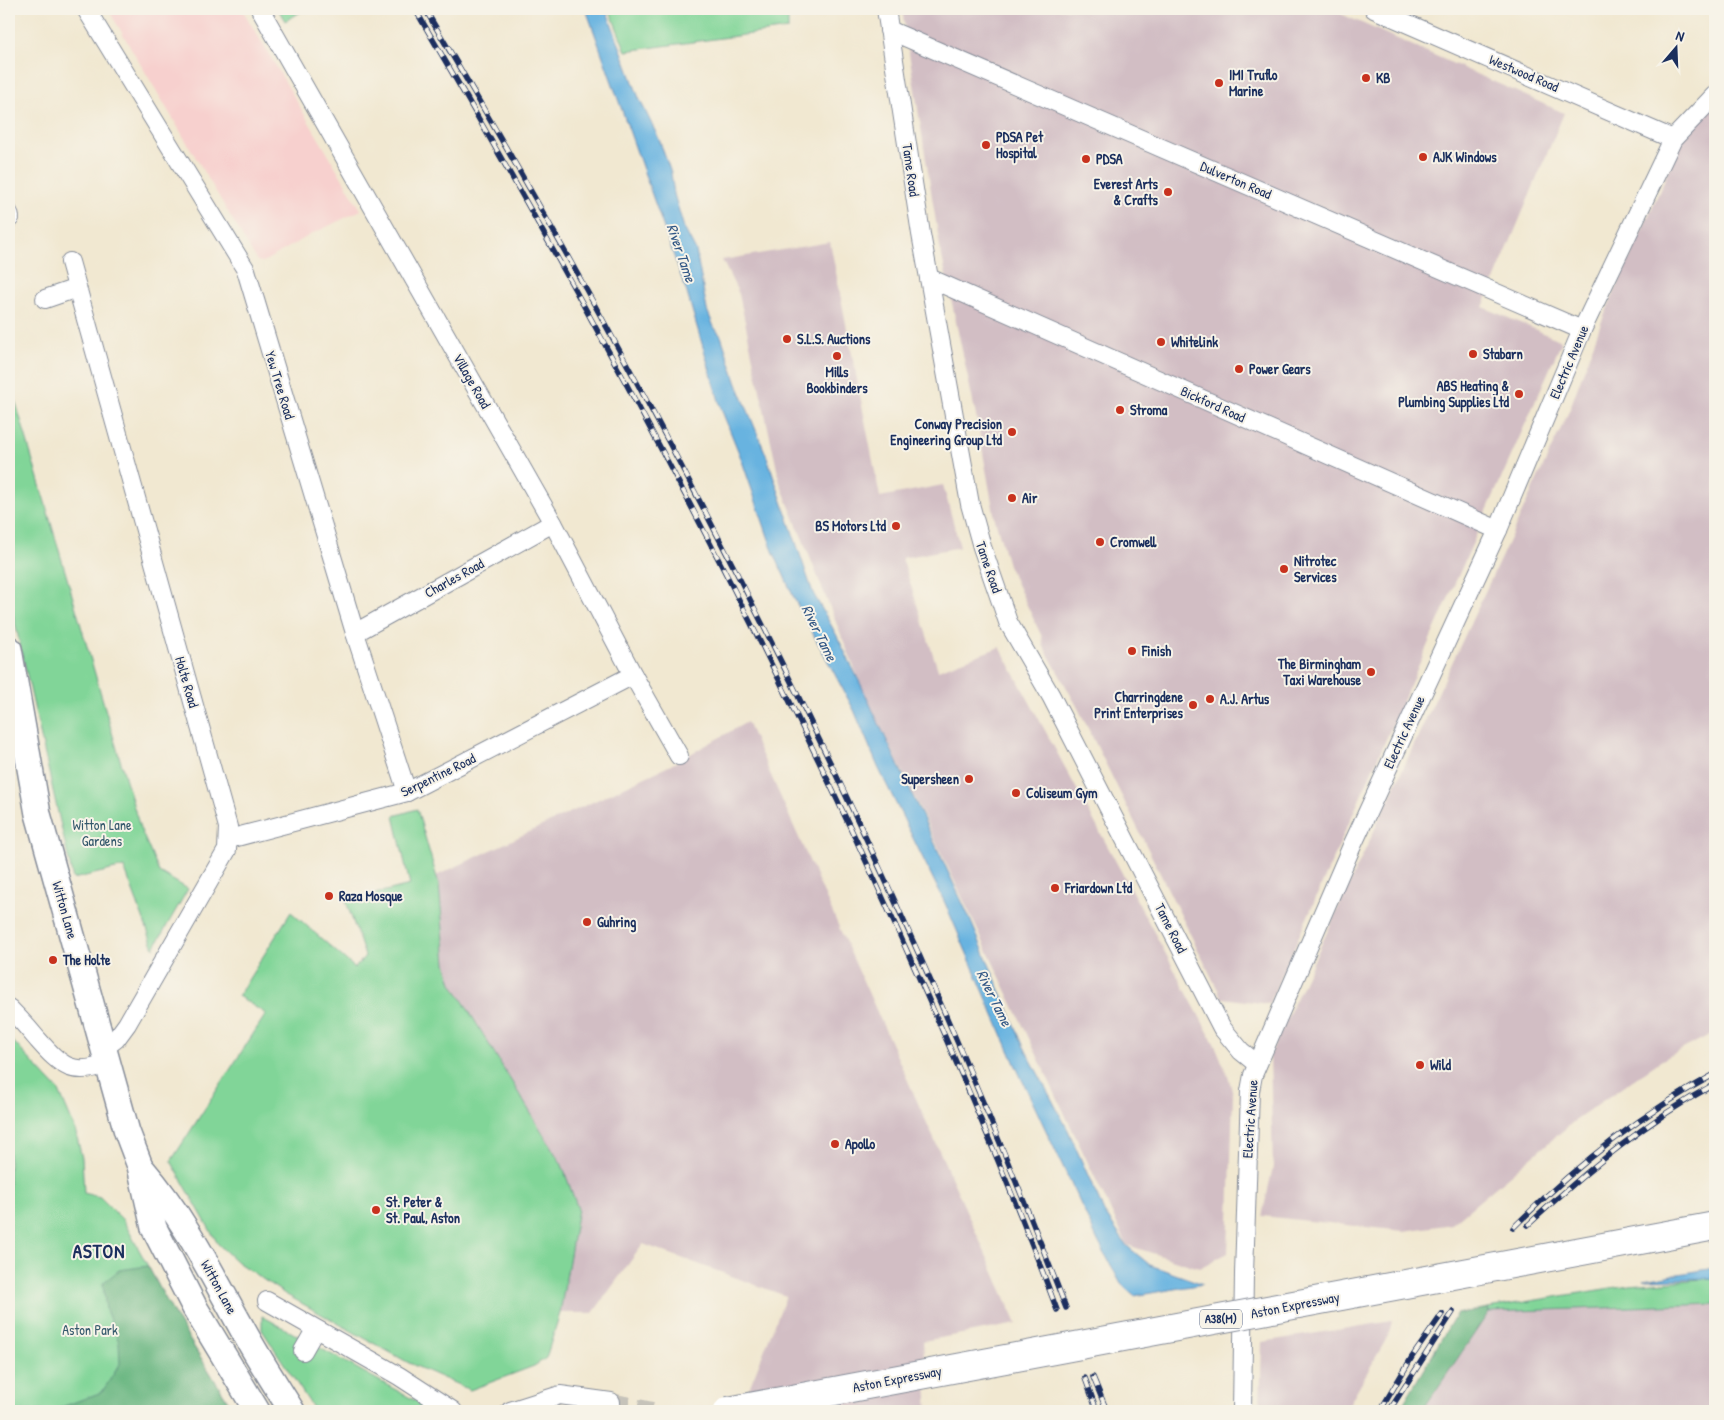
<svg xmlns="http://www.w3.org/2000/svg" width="1724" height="1420" viewBox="0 0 1724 1420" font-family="'Patrick Hand',sans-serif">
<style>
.built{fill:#f7d0ce}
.industrial{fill:#d2bec4}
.green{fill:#81d598;stroke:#4e827b}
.forest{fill:#68b680;stroke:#42726f}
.water{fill:#67b3e0;stroke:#41719f}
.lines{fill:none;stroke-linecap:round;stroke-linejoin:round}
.street-tunnel{stroke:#c6c3ba;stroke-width:18;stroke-dasharray:18 9;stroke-linecap:butt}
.street-casing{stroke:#868c98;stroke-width:20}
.secondary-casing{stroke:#868c98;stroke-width:28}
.street{stroke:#fff;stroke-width:18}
.secondary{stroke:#fff;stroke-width:25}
.rail-casing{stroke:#1b2f5e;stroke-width:5.5}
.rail{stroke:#f7f3e8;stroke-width:4;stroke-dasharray:11;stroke-linecap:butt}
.highway-bridge-casing{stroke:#868c98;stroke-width:30;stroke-linecap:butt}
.highway-bridge{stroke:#fff;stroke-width:28}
.poi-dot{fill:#c8321e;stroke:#f7f3e8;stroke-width:2}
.labels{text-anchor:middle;stroke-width:4;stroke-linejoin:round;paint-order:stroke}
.shield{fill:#f7f3e8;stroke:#5d6a87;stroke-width:1}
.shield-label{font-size:12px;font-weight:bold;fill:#1b2f5e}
.street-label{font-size:14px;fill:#1b2f5e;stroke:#f7f3e8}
.poi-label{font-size:14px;font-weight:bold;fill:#1b2f5e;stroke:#f7f3e8;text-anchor:start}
.park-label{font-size:14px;fill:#34586c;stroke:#f7f3e8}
.water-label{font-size:15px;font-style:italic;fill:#325785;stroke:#f7f3e8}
.district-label{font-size:19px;font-weight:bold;letter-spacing:1px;fill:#1b2f5e;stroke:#f7f3e8}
</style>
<rect width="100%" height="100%" fill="#f7f3e8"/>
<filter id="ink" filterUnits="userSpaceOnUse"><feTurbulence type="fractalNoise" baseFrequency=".02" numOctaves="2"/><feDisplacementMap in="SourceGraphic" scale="10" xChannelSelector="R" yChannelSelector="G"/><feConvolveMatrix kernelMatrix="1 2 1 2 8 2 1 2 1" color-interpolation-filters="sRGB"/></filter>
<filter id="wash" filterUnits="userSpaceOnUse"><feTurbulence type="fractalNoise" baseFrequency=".0096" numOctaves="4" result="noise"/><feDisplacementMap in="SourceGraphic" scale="20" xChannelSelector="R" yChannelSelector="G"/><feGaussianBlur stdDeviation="1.12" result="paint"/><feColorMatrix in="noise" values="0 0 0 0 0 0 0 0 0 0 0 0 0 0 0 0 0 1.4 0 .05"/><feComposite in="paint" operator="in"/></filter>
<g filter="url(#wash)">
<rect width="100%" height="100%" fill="#f1e8d1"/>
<path class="built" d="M 108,9 L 242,9 L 361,210 L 310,235 L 263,262 L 257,261 Z"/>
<g class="industrial">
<path d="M 902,9 L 1330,9 L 1564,113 L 1483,307 L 1562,341 L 1269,1004 L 1222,998 L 1078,708 L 1043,645 L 1042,637 L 1008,565 L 995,519 L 978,425 L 940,247 Z"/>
<path d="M 1715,103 L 1715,1032 L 1662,1060 L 1579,1117 L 1452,1224 L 1404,1231 L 1262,1216 L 1273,1167 L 1270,1055 L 1569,411 L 1601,323 L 1683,138 Z"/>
<path d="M 830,242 L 880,497 L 943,485 L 960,547 L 902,558 L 938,670 L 1000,647 L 1216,1047 L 1229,1079 L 1233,1095 L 1228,1253 L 1199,1268 L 1127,1245 L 860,682 L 780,483 L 739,294 L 722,260 Z"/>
<path d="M 747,722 L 1017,1324 L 923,1341 L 928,1411 L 740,1411 L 786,1296 L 643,1244 L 593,1313 L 560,1313 L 578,1209 L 562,1165 L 452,983 L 446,963 L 439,885 L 436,876 L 671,765 Z"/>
<path d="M 1715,1304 L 1715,1411 L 1422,1411 L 1489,1312 Z"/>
<path d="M 1392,1321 L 1388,1336 L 1345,1411 L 1260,1411 L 1262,1342 Z"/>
</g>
<g class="green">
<path d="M 278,9 L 306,9 L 285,21 Z"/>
<path d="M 609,9 L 788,9 L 788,29 L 626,51 Z"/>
<path d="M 9,379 L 140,828 L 159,872 L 188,889 L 154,948 L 124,867 L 73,879 L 9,596 Z"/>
<path d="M 417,809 L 439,885 L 446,963 L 452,983 L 562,1165 L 578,1209 L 560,1313 L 546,1358 L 534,1366 L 470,1390 L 409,1363 L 285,1294 L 237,1262 L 218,1244 L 171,1161 L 266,1014 L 238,996 L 291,912 L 355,968 L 365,956 L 346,901 L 410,885 L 394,816 Z"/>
<path d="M 9,1037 L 59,1091 L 75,1129 L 82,1158 L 84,1193 L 100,1197 L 123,1220 L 176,1318 L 234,1411 L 9,1411 Z"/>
<path d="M 1715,1278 L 1715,1304 L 1489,1312 L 1488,1308 L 1629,1285 Z"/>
<path d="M 262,1316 L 425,1406 L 426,1411 L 315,1411 L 262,1330 Z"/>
</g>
<g class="forest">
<path d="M 148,1266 L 176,1318 L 234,1411 L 60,1411 L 59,1408 L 102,1392 L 120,1364 L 119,1342 L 106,1310 L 103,1283 L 119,1270 Z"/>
<path d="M 1488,1308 L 1489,1312 L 1422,1411 L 1399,1411 L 1456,1314 Z"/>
</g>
<g class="water">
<path d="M 586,9 L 606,9 L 639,98 L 659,139 L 671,173 L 674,194 L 684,228 L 696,251 L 707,310 L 714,327 L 721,336 L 737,384 L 767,457 L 813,593 L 836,634 L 862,687 L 970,919 L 1023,1045 L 1068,1130 L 1105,1214 L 1127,1246 L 1150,1265 L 1203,1284 L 1134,1296 L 1121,1284 L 1098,1241 L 1019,1073 L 945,903 L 878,767 L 854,710 L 795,600 L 773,551 L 741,458 L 722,411 L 687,293 Z"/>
<path d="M 1715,1268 L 1715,1278 L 1643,1280 Z"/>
</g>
</g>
<g filter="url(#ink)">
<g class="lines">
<path class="street-tunnel" d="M 611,1402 L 652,1411"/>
<defs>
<g id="street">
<path d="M 86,9 L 246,270 L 355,633 L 407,792"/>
<path d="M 260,9 L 553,523 L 633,675 L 679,756"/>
<path d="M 886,9 L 921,234 L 970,504 L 982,547 L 1008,622 L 1051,696 L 1222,1028 L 1241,1051 L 1257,1064"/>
<path d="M 1374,9 L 1673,139"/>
<path d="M 889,30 L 1582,330"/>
<path d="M 9,213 L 10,218"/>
<path d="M 70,262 L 228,827 L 227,850 L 127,1024 L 116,1039 L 104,1048"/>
<path d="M 929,278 L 1498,530"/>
<path d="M 45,299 L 77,288"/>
<path d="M 355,633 L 553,523"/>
<path d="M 229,839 L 407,792 L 633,675"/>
<path d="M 9,1008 C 19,1018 29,1029 38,1040 C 62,1067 73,1077 109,1063"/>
<path d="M 267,1301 L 399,1376 L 453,1411"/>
<path d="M 303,1351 L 315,1330"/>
<path d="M 510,1411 L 560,1395 L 611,1402"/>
<path d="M 1242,1411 L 1244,1274 L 1250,1091 L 1253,1075 L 1351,848 L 1498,530 L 1582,330 L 1673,139 L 1715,95"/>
</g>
<g id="secondary">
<path d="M 9,649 L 38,814 L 127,1132 L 140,1166 L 154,1228 L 195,1308 L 257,1411"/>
<path d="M 143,1170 C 187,1221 215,1281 248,1339 C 262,1364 277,1387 292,1411"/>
</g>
</defs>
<use href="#street" class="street-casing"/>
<use href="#secondary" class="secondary-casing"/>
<use href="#street" class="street"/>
<use href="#secondary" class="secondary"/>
<defs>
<g id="rail">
<path d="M 415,9 C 589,305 751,607 893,920 C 951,1048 1008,1178 1057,1310"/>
<path d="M 425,9 C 672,424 892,856 1066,1308"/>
<path d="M 1528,1225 C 1585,1172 1646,1121 1715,1084"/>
<path d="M 1513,1228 C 1573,1168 1641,1114 1715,1074"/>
<path d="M 1093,1377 L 1107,1411"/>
<path d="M 1085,1378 L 1097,1411"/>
<path d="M 1380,1411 L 1412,1357 L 1442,1314"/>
<path d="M 1389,1411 L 1453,1312"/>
</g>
</defs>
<use href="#rail" class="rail-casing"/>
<use href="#rail" class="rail"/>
<defs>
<path id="highway-bridge" d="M 728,1411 L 1715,1226"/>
</defs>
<use href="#highway-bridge" class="highway-bridge-casing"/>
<use href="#highway-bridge" class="highway-bridge"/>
</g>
</g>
<g class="poi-dot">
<circle cx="1366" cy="78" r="5"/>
<circle cx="1219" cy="83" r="5"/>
<circle cx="986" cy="145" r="5"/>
<circle cx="1423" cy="157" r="5"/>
<circle cx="1086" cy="159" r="5"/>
<circle cx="1168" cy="192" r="5"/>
<circle cx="787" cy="339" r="5"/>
<circle cx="1161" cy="342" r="5"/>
<circle cx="1473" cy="354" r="5"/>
<circle cx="837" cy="356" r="5"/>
<circle cx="1239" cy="369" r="5"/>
<circle cx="1519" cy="394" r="5"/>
<circle cx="1120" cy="410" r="5"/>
<circle cx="1012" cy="432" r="5"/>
<circle cx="1012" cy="498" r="5"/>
<circle cx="896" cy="526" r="5"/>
<circle cx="1100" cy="542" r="5"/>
<circle cx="1284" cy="569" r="5"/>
<circle cx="1132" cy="651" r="5"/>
<circle cx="1371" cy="672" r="5"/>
<circle cx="1210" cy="699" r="5"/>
<circle cx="1193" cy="705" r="5"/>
<circle cx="969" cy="779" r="5"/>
<circle cx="1016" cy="793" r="5"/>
<circle cx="1055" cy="888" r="5"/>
<circle cx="329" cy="896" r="5"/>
<circle cx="587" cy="922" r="5"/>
<circle cx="53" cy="960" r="5"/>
<circle cx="1420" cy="1065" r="5"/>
<circle cx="835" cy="1144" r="5"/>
<circle cx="376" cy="1210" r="5"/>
</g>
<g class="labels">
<rect class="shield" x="1200" y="1309.5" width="42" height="19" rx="4"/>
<g class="shield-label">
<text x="1221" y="1323">A38(M)</text>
</g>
<g class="street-label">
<text transform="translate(1524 73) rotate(23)" y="5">Westwood Road</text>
<text transform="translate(911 170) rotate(82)" y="5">Tame Road</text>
<text transform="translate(1236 180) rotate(23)" y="5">Dulverton Road</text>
<text transform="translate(1569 362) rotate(-67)" y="5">Electric Avenue</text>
<text transform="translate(472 381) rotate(60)" y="5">Village Road</text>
<text transform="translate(280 385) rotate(73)" y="5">Yew Tree Road</text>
<text transform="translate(1213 404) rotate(24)" y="5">Bickford Road</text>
<text transform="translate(989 567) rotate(71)" y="5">Tame Road</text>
<text transform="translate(454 578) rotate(-29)" y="5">Charles Road</text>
<text transform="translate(187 682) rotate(74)" y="5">Holte Road</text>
<text transform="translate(1404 732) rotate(-65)" y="5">Electric Avenue</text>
<text transform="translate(438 775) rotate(-26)" y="5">Serpentine Road</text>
<text transform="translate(65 910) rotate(74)" y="5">Witton Lane</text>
<text transform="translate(1171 928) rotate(63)" y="5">Tame Road</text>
<text transform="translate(1250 1119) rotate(-86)" y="5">Electric Avenue</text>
<text transform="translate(219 1287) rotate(61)" y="5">Witton Lane</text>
<text transform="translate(1295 1305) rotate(-11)" y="5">Aston Expressway</text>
<text transform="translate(897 1379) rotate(-11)" y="5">Aston Expressway</text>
</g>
<g class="poi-label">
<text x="1229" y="80">IMI Truflo<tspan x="1229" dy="16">Marine</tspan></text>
<text x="1376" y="83">KB</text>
<text x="996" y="142">PDSA Pet<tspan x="996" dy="16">Hospital</tspan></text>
<text x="1433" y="162">AJK Windows</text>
<text x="1096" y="164">PDSA</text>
<text x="1158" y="189" text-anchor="end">Everest Arts<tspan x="1158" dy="16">&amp; Crafts</tspan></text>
<text x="797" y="344">S.L.S. Auctions</text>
<text x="1171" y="347">Whitelink</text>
<text x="1483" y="359">Stabarn</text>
<text x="1249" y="374">Power Gears</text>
<text x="837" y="377" text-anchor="middle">Mills<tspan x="837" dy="16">Bookbinders</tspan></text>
<text x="1509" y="391" text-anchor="end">ABS Heating &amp;<tspan x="1509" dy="16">Plumbing Supplies Ltd</tspan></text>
<text x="1130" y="415">Stroma</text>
<text x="1002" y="429" text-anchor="end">Conway Precision<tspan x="1002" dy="16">Engineering Group Ltd</tspan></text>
<text x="1022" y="503">Air</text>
<text x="886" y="531" text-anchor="end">BS Motors Ltd</text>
<text x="1110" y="547">Cromwell</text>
<text x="1294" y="566">Nitrotec<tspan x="1294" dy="16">Services</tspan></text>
<text x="1142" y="656">Finish</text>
<text x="1361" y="669" text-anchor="end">The Birmingham<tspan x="1361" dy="16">Taxi Warehouse</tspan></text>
<text x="1183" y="702" text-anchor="end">Charringdene<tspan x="1183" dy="16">Print Enterprises</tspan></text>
<text x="1220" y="704">A.J. Artus</text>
<text x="959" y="784" text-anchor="end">Supersheen</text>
<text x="1026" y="798">Coliseum Gym</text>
<text x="1065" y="893">Friardown Ltd</text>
<text x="339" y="901">Raza Mosque</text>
<text x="597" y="927">Guhring</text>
<text x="63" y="965">The Holte</text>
<text x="1430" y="1070">Wild</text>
<text x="845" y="1149">Apollo</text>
<text x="386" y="1207">St. Peter &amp;<tspan x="386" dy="16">St. Paul, Aston</tspan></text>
</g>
<g class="park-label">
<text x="102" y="830">Witton Lane<tspan x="102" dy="16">Gardens</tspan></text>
<text x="90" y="1335">Aston Park</text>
</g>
<g class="water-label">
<text transform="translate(681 253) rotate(71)" y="5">River Tame</text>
<text transform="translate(819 633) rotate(64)" y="5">River Tame</text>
<text transform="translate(994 998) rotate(64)" y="5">River Tame</text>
</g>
<g class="district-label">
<text x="99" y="1258">ASTON</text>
</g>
</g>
<rect width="1724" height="1420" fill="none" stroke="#f7f3e8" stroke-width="30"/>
<g transform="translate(1676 48) rotate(19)" stroke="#f7f3e8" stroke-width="4" paint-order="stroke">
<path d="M0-4L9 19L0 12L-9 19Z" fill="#1b2f5e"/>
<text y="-8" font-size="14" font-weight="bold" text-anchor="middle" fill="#1b2f5e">N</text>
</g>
</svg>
